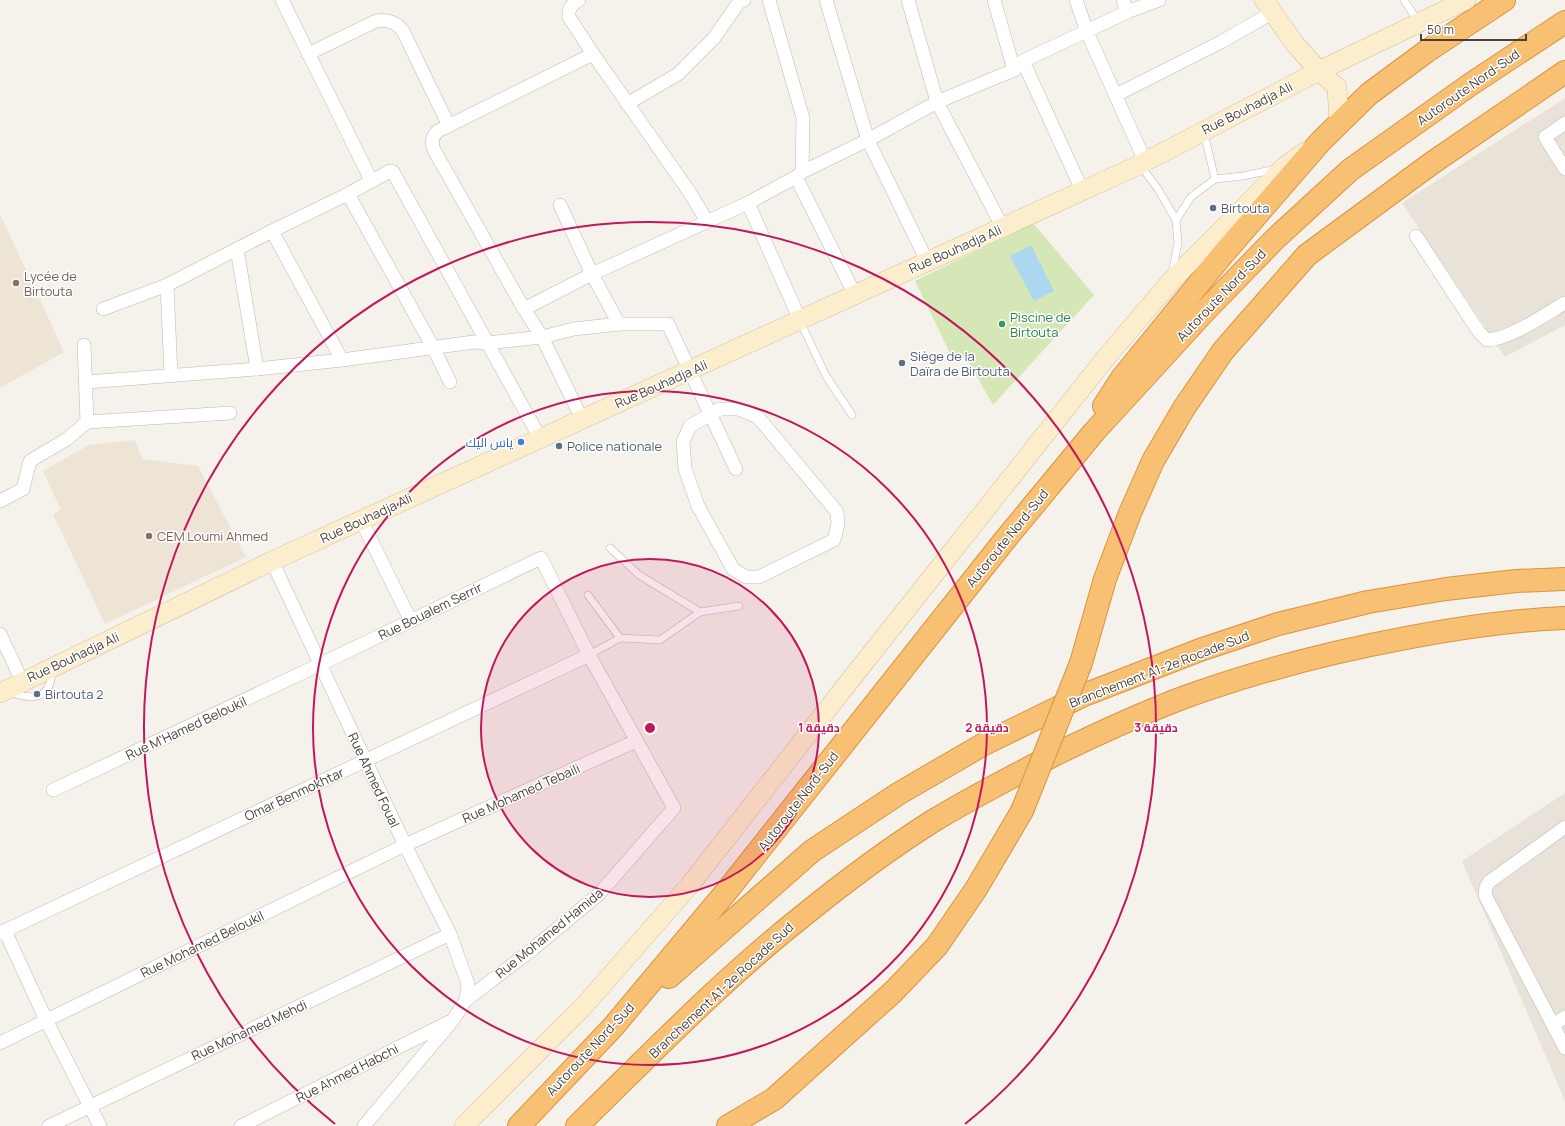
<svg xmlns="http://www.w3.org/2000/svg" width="1565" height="1126" viewBox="0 0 1565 1126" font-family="Manrope,Cairo,sans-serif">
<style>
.residential{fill:#e8e2d9}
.education{fill:#ede4d6}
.green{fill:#d5e7b6}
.water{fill:#abd8ee}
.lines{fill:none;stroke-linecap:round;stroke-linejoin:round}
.lane-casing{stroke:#c0b8ae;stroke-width:8}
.street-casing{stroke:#c0b8ae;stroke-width:14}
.secondary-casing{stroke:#d2c09c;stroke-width:20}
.highway-casing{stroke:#d79442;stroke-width:24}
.lane{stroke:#fff;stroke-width:7}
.street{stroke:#fff;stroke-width:13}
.secondary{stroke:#fcedcd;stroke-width:19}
.highway{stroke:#f8c073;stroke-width:22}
.highway-bridge-casing{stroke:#d79442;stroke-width:24;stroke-linecap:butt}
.highway-bridge{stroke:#f8c073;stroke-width:22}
.ring{fill:none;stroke:#c2185b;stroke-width:2}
.service-dot{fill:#5c6f8a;stroke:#fff;stroke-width:1.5}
.education-dot{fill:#8d6e63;stroke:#fff;stroke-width:1.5}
.leisure-dot{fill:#2e9e5b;stroke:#fff;stroke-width:1.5}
.shop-dot{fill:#3f7fe0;stroke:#fff;stroke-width:1.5}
.labels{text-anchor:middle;stroke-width:3;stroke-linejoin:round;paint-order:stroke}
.street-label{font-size:13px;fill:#494139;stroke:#fff}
.service-label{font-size:13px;fill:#4e5e75;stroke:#fff;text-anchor:start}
.education-label{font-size:13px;fill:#785e54;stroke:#fff;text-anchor:start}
.leisure-label{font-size:13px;fill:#27864d;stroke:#fff;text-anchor:start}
.shop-label{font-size:13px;fill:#366cbe;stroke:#fff;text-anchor:end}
.centre{fill:#c2185b;stroke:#fff;stroke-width:2}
.ring-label{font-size:12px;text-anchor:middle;font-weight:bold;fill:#c2185b;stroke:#fff;stroke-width:3;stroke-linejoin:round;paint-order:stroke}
</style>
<rect width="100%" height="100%" fill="#f5f1eb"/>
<g class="residential">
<path d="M 1565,98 L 1565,325 L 1505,357 L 1402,203 Z"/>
<path d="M 1565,793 L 1565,1101 L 1462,861 Z"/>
</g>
<g class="education">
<path d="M 0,214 L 64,352 L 0,388 Z"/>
<path d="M 135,440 L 142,459 L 198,466 L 246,557 L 105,624 L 53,514 L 61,510 L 43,471 L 89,445 Z"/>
</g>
<path class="green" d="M 1033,223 L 1094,295 L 993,405 L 966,357 L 950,353 L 915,281 Z"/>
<path class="water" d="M 1031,245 L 1054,291 L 1034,301 L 1010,256 Z"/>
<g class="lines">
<defs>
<g id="lane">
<path d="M 1404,0 L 1419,23"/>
<path d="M 1204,133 L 1215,179"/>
<path d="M 1140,165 L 1158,189 L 1176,220"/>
<path d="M 1172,274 L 1178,243 L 1176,220 L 1191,197 L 1215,179 L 1243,176 L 1276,169"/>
<path d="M 800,321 L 826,376 L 852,415"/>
<path d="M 610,548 L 639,575 L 700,612"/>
<path d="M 588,595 L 620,638 L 660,640 L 700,612 L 739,606"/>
<path d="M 589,655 L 620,638"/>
<path d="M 10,692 C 34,701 51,699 52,670"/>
</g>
<g id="street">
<path d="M 282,0 L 371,180"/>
<path d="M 579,0 C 572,4 568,8 569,17 L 593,54 L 438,131 C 432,136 431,143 434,150 L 524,309 L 542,337 L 582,419"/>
<path d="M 769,0 L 803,118 L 802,172"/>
<path d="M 826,0 L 868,140 L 927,261"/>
<path d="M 908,0 L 937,102 L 1003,228"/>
<path d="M 994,0 L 1014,70"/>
<path d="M 1076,0 L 1087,32 L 1145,161"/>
<path d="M 1123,0 L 1127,12"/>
<path d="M 308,54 L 376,21 C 388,19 396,22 403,31 L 449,126"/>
<path d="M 593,54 L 688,190 L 707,221"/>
<path d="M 1023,61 L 1082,190"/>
<path d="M 1116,95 L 1221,42 L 1272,13"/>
<path d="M 627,104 L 678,74 L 714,38 L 739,2 L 744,0"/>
<path d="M 1565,123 L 1545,137 L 1565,169"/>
<path d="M 796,177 L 855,295"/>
<path d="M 348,194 L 433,347 L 450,382"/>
<path d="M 748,203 L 800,320"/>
<path d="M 560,205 L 592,274 L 619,324"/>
<path d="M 272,231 L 342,360"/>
<path d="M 1416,236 L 1479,332 L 1487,340 C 1508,340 1546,314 1565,303"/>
<path d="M 237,249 L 257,369"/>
<path d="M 167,285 L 171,375"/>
<path d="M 103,309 L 167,285 L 272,231 L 348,194 L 390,171 L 393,172 L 540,438"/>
<path d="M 524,309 L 592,274 L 748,203 L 796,177 L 802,172 L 868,140 L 937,102 L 1014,70 L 1023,61 L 1127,12 L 1159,0"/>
<path d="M 84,345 L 87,422"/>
<path d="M 87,382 L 257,369 L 342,360 L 474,342 L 487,343 L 542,337 L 574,329 L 619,324 L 668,324 L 736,469"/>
<path d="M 720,409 L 738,409 L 758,417 L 837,512 L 838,524 L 834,540 L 759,577 L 746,577 L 733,569 L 698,506 L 685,469 L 683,442 L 690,426 Z"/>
<path d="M 87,422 L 230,413"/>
<path d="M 0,501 L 23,489 L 30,461 L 67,439 L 87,422"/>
<path d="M 361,520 L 411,621"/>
<path d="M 272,561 L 405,845 L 450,934 L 468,984 L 466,1000"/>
<path d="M 0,634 L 22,681"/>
<path d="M 53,790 L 319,665 L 541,558 L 589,655 L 674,808 L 599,894 L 534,948 L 466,1000 L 453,1020 L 364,1126"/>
<path d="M 1565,827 L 1489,882 L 1486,887 L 1485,895 L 1565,1048"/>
<path d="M 5,931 L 46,1020 L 100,1126"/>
<path d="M 0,933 L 589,655"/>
<path d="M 1553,1025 L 1565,1017"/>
<path d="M 0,1043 L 405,845 L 636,741"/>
<path d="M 49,1126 L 450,934"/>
<path d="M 241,1126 L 449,1022"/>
</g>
<g id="secondary">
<path d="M 1264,0 L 1295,44 L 1319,71 L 1337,87 L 1339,123"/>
<path d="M 0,693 L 272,561 L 1139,165 L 1319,71 L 1466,0"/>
<path d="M 464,1126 L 583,1007 L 689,886 L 848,683 L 1104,360 L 1171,281 L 1284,167 L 1305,152"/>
</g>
<g id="highway">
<path d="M 1104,406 L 1122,378 L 1223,254 L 1321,141 L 1369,94 L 1427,51 L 1504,0"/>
<path d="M 1081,663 L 1105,579 L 1130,513 L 1153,461 L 1184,408 L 1223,351 L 1307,255 L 1432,163 L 1565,72"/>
<path d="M 669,977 L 812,851 L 898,794 L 984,744 L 1084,695 L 1200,650 L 1278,624 L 1368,602 L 1446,589 L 1516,581 L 1565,579"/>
<path d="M 519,1126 L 613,1027 L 726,892 L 1004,541 L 1094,432 L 1205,311 L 1275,239 L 1350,170 L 1471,84 L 1565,22"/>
<path d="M 577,1126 C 650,1055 720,982 799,919 C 842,884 887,850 933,821 C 973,797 1013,776 1054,755 C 1097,734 1140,714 1185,697 C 1257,671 1331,652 1406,638 C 1458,628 1512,620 1565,618"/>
<path d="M 728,1126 L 774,1099 L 893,992 L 937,946 L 976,889 L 1022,811"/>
</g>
</defs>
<use href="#lane" class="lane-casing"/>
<use href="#street" class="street-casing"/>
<use href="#secondary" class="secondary-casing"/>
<use href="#highway" class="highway-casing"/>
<use href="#lane" class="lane"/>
<use href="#street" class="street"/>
<use href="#secondary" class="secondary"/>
<use href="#highway" class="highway"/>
<defs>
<path id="highway-bridge" d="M 1022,811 L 1081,663"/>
</defs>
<use href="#highway-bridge" class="highway-bridge-casing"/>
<use href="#highway-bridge" class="highway-bridge"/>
</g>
<circle cx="650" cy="728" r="169" fill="#c2185b" fill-opacity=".12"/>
<g class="ring">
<circle cx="650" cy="728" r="169"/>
<circle cx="650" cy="728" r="337"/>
<path d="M335 1124A506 506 0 1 1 965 1124"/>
</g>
<g class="service-dot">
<circle cx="1213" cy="208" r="4"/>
<circle cx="902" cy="363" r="4"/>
<circle cx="559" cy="446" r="4"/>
<circle cx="37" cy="694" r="4"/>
</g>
<g class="education-dot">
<circle cx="16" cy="283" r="4"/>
<circle cx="149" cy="536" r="4"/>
</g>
<circle class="leisure-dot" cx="1002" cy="324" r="4"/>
<circle class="shop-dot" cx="521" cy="442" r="4"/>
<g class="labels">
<g class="street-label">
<text transform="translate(1468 87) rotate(-35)" y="5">Autoroute Nord-Sud</text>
<text transform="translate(1247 108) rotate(-27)" y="5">Rue Bouhadja Ali</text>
<text transform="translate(955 249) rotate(-24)" y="5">Rue Bouhadja Ali</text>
<text transform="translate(1221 295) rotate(-46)" y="5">Autoroute Nord-Sud</text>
<text transform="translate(661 384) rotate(-24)" y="5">Rue Bouhadja Ali</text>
<text transform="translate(366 518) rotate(-25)" y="5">Rue Bouhadja Ali</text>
<text transform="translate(1007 538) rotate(-51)" y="5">Autoroute Nord-Sud</text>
<text transform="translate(430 611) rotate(-26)" y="5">Rue Boualem Serrir</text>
<text transform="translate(73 657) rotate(-25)" y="5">Rue Bouhadja Ali</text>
<text transform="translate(1159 669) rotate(-21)" y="5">Branchement A1-2e Rocade Sud</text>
<text transform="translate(186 728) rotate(-25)" y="5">Rue M'Hamed Beloukil</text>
<text transform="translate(374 780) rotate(65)" y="5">Rue Ahmed Foual</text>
<text transform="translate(521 793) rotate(-24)" y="5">Rue Mohamed Tebaili</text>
<text transform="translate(294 794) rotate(-25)" y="5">Omar Benmokhtar</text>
<text transform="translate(798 801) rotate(-52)" y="5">Autoroute Nord-Sud</text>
<text transform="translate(549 933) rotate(-39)" y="5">Rue Mohamed Hamida</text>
<text transform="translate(202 944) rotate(-26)" y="5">Rue Mohamed Beloukil</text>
<text transform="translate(721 990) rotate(-43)" y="5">Branchement A1-2e Rocade Sud</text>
<text transform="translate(249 1030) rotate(-25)" y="5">Rue Mohamed Mehdi</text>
<text transform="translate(590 1049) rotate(-47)" y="5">Autoroute Nord-Sud</text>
<text transform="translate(347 1073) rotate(-27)" y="5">Rue Ahmed Habchi</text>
</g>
<g class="service-label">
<text x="1221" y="213">Birtouta</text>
<text x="910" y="361">Siège de la<tspan x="910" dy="15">Daïra de Birtouta</tspan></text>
<text x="567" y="451">Police nationale</text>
<text x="45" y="699">Birtouta 2</text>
</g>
<g class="education-label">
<text x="24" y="281">Lycée de<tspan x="24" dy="15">Birtouta</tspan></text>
<text x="157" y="541">CEM Loumi Ahmed</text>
</g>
<g class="leisure-label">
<text x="1010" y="322">Piscine de<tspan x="1010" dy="15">Birtouta</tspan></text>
</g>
<g class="shop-label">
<text x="513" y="447">ياس اليك</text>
</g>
</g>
<circle cx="650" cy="728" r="6" class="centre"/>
<g class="ring-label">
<text x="819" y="732">1 دقيقة</text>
<text x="987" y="732">2 دقيقة</text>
<text x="1156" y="732">3 دقيقة</text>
</g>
<path d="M1421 34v6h105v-6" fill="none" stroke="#494139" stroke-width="2"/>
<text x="1427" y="34" font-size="12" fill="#494139" stroke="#ffffff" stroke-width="3" paint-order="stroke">50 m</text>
</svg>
